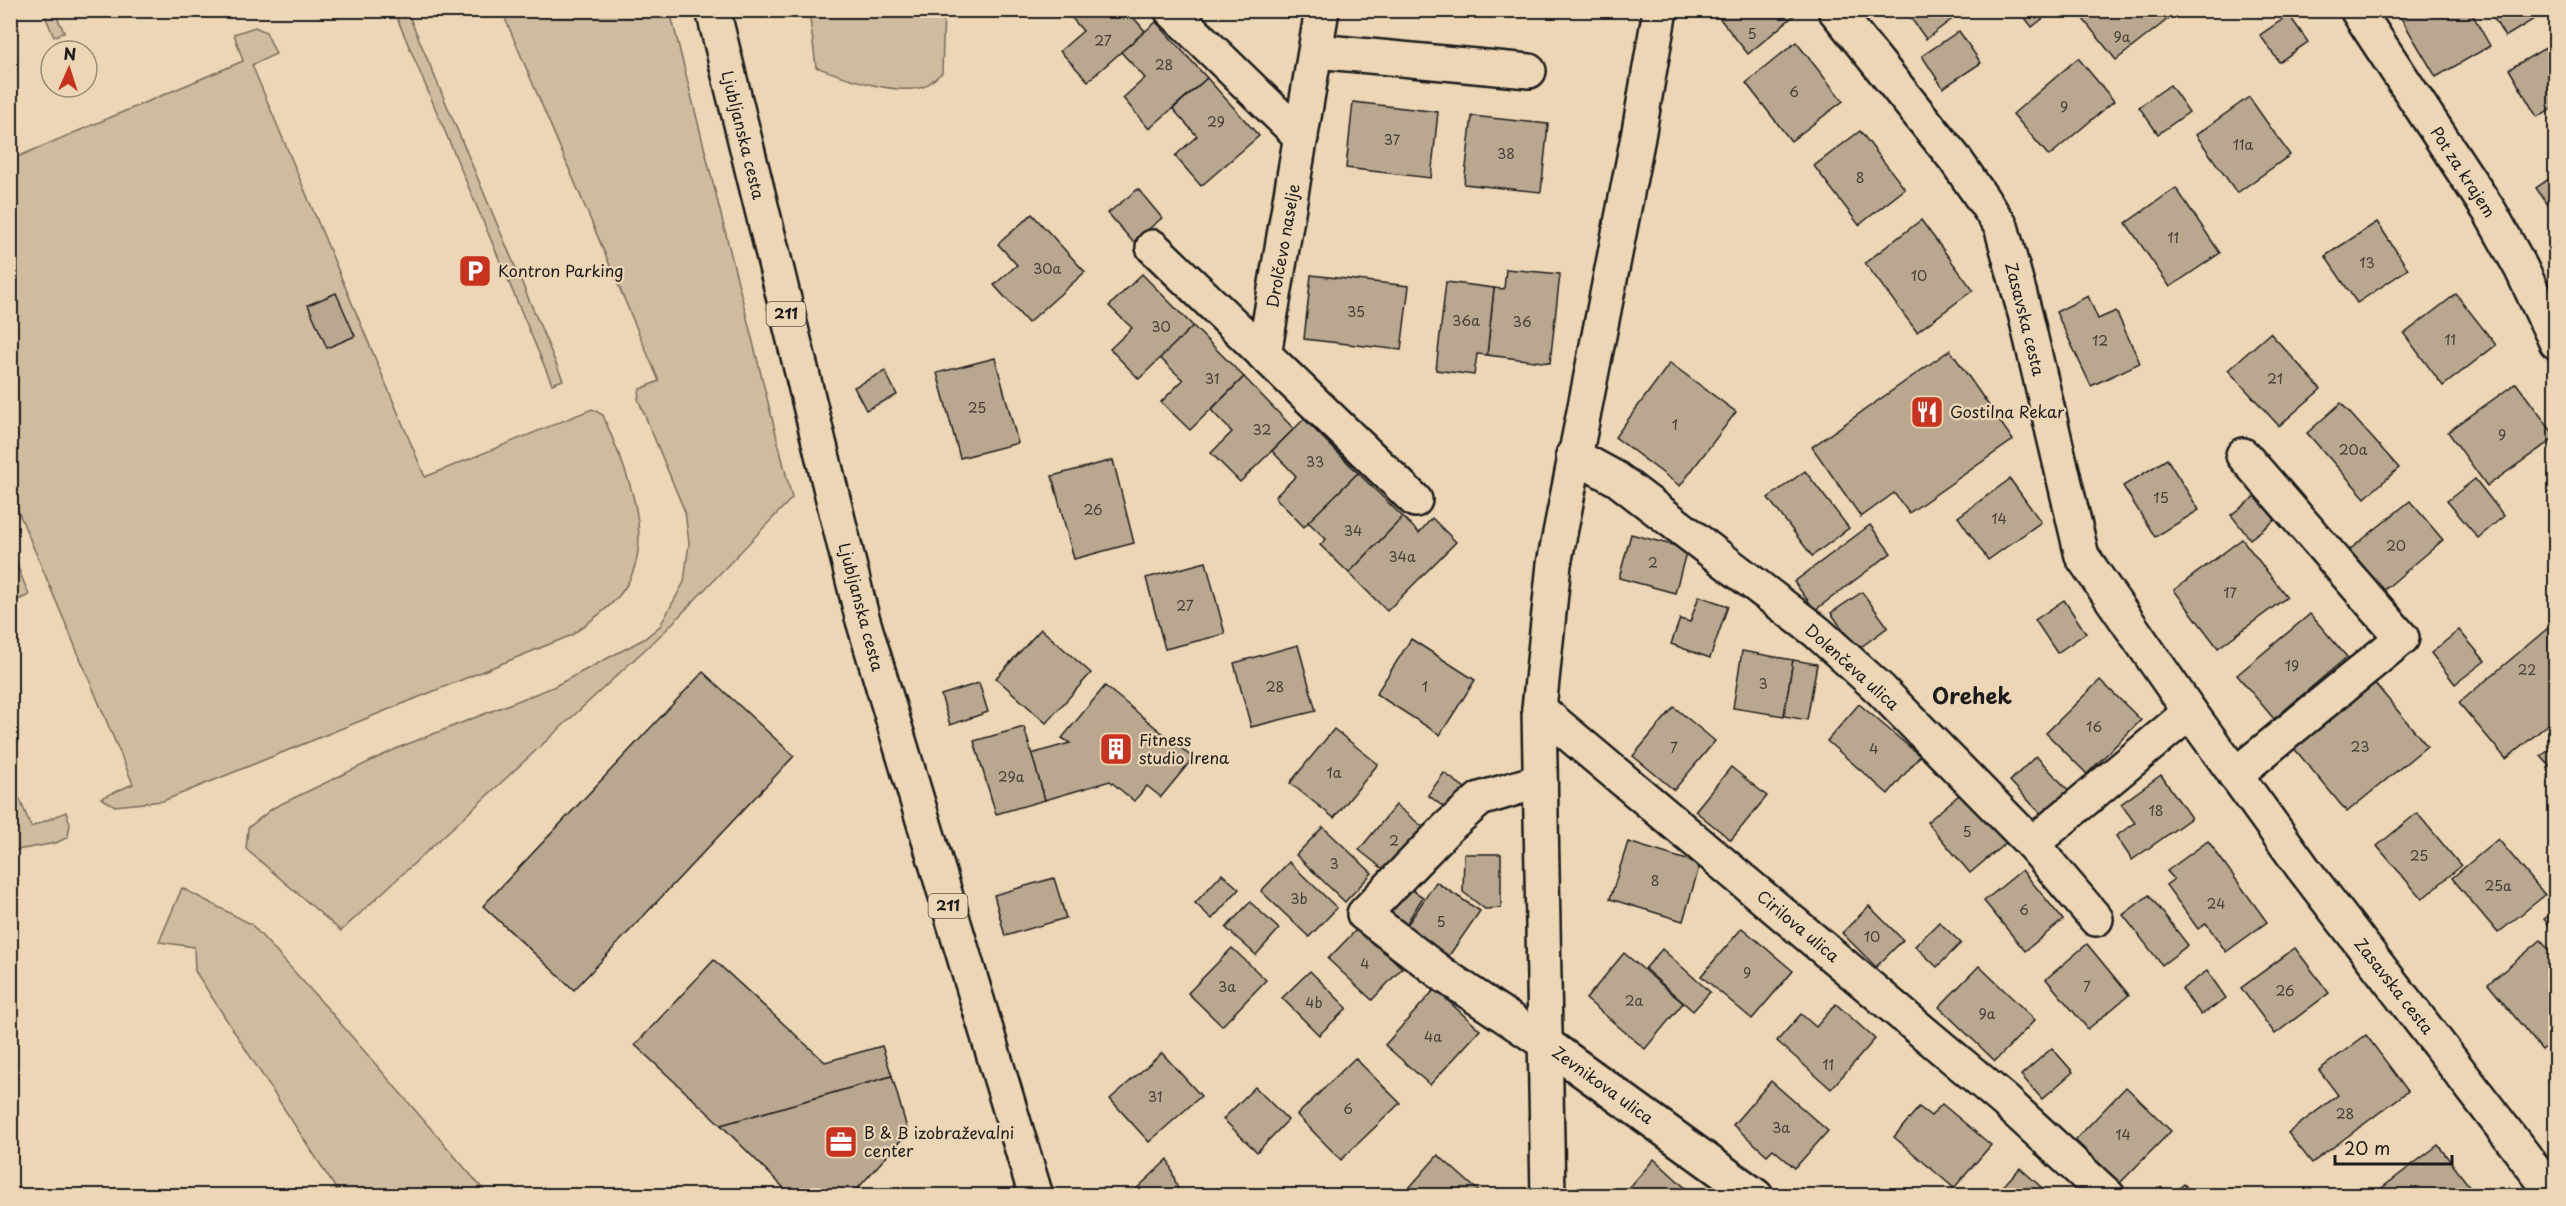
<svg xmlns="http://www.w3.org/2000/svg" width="2566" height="1206" viewBox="0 0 2566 1206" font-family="'Playpen Sans',sans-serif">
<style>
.green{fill:#cfbb9f;stroke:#766c5e;stroke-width:1.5}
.building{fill:#b9a88f;stroke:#1c1c1c;stroke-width:1.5}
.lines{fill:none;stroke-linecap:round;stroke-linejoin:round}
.minor-casing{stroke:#1c1c1c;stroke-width:38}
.tertiary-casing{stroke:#1c1c1c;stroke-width:38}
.primary-casing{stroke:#1c1c1c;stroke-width:38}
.minor{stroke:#edd6b5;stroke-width:33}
.tertiary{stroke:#edd6b5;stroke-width:33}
.primary{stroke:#edd6b5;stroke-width:33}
.labels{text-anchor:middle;stroke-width:4.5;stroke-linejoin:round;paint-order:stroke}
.number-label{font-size:14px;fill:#433f39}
.shield{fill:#edd6b5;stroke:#5b544a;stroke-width:1.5}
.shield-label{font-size:15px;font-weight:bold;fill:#1c1c1c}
.street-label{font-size:16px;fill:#1c1c1c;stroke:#edd6b5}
.poi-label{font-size:16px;fill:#1c1c1c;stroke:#edd6b5;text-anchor:start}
.district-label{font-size:22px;font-weight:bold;fill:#1c1c1c;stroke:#edd6b5}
</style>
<rect width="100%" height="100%" fill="#edd6b5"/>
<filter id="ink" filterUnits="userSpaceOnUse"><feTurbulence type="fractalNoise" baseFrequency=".0167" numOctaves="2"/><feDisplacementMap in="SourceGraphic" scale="12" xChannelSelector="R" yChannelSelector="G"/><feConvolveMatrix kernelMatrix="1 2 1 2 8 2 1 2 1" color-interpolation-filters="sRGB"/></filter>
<g filter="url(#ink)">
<g class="green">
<path d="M 43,11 L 54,11 L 64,32 L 54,37 Z"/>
<path d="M 394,11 L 407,11 L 563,380 L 552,384 Z"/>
<path d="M 502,11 L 670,11 L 792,498 L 666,630 L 341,931 L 246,849 L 248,828 L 273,808 L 400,747 L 553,687 L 644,639 L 660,626 L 684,582 L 689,543 L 685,512 L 638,399 L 640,389 L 659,381 Z"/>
<path d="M 809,11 L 944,11 L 942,73 C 936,77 929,85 923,87 C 894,96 844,77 816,67 Z"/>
<path d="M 255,27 L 266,32 L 276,54 L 252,65 L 425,477 L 592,409 L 603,415 C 623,466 658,533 626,586 C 613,607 591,620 572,635 L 163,801 L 115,806 L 101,798 L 133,784 L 11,494 L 10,160 L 243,61 L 234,34 Z"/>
<path d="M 13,555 L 29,595 L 11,603 L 10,556 Z"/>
<path d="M 11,777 L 31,827 L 66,812 L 70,823 L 68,837 L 56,843 L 11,851 Z"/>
<path d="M 182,888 L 251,924 L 329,1010 L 488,1195 L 340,1195 L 195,971 L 194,947 L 159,942 Z"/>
</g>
<g class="building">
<path d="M 1065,10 L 1127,10 L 1145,31 L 1088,81 L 1060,51 L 1083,31 Z"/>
<path d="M 1713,10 L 1793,10 L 1796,14 L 1748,54 Z"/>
<path d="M 1905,10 L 1964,10 L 1926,39 Z"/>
<path d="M 2019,10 L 2054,10 L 2032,27 Z"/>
<path d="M 2083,10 L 2175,10 L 2177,12 L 2116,60 L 2079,14 Z"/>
<path d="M 2402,10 L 2470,10 L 2490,46 L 2436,77 L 2398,13 Z"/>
<path d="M 2489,10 L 2543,10 L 2544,13 L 2505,37 Z"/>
<path d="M 2289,15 L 2308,42 L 2279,62 L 2260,35 Z"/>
<path d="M 1156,22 L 1207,78 L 1149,129 L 1123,98 L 1145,78 L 1121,52 Z"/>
<path d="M 1959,31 L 1981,63 L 1943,88 L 1922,56 Z"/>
<path d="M 1796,42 L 1843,101 L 1791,141 L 1746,83 Z"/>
<path d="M 2556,42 L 2556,106 L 2537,117 L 2509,69 Z"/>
<path d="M 2078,58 L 2114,101 L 2049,156 L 2013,114 Z"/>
<path d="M 1207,78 L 1259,136 L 1201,186 L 1175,156 L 1197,136 L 1173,109 Z"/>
<path d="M 2170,85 L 2189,112 L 2158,134 L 2139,107 Z"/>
<path d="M 2249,97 L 2290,155 L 2237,193 L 2196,135 Z"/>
<path d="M 1353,102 L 1438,112 L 1431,178 L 1346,168 Z"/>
<path d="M 1472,116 L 1548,124 L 1541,192 L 1464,184 Z"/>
<path d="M 1860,131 L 1905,189 L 1859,225 L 1814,166 Z"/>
<path d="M 2556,174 L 2556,216 L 2536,188 Z"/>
<path d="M 2176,188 L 2220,253 L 2170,287 L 2126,223 Z"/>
<path d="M 1138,189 L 1162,218 L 1133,242 L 1108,213 Z"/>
<path d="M 1032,214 L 1085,272 L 1028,323 L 994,285 L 1017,265 L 998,244 Z"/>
<path d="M 1921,220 L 1973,290 L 1917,332 L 1865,263 Z"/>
<path d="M 2377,222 L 2408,269 L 2357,303 L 2325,256 Z"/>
<path d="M 1506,269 L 1560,274 L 1550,363 L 1487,355 L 1494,288 L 1504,289 Z"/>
<path d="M 1142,274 L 1193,326 L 1139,379 L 1110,349 L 1132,328 L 1109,306 Z"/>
<path d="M 1311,275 L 1409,286 L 1401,350 L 1304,339 Z"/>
<path d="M 1446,282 L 1494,288 L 1487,355 L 1477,354 L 1474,375 L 1436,370 Z"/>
<path d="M 336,293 L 355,336 L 327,348 L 308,305 Z"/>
<path d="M 2456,294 L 2496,345 L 2443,386 L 2404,334 Z"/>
<path d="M 2088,296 L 2098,319 L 2116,311 L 2140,363 L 2091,386 L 2056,312 Z"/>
<path d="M 1193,326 L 1244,377 L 1190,430 L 1161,402 L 1183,380 L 1160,358 Z"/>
<path d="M 2270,333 L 2321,389 L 2279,426 L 2228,370 Z"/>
<path d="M 1950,350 L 2013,440 L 1909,513 L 1894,493 L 1861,517 L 1812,447 Z"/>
<path d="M 995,358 L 1018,443 L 960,458 L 937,373 Z"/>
<path d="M 1670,363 L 1736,412 L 1680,486 L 1615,437 Z"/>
<path d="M 885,371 L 897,395 L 866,410 L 854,387 Z"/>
<path d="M 1244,377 L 1294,429 L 1240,482 L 1211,453 L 1232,432 L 1211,410 Z"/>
<path d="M 2516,383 L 2556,437 L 2487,486 L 2448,432 Z"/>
<path d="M 2341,403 L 2399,468 L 2365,498 L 2307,433 Z"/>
<path d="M 1304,419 L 1358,473 L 1304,527 L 1275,497 L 1296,476 L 1272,451 Z"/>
<path d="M 2167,459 L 2199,510 L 2155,537 L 2123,486 Z"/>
<path d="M 1113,460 L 1134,543 L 1074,559 L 1052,476 Z"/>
<path d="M 1805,471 L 1849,528 L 1812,556 L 1768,498 Z"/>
<path d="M 1358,473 L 1403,517 L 1349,573 L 1320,545 L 1326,539 L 1308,522 Z"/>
<path d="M 2010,479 L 2041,522 L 1988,560 L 1958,517 Z"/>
<path d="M 2475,479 L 2504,516 L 2478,538 L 2447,501 Z"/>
<path d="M 2256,496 L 2275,520 L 2250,539 L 2231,515 Z"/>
<path d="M 2410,501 L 2443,540 L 2382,592 L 2348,551 Z"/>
<path d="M 1403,517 L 1419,533 L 1432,518 L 1456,542 L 1387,611 L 1349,573 Z"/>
<path d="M 1870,525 L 1891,553 L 1815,610 L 1794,582 Z"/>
<path d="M 1631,534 L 1687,549 L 1675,593 L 1619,578 Z"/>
<path d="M 2242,539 L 2287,597 L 2218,648 L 2174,590 Z"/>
<path d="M 1206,562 L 1225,634 L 1165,649 L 1146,578 Z"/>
<path d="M 1862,592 L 1888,627 L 1857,650 L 1831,613 Z"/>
<path d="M 1699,596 L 1728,606 L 1710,658 L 1671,644 L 1680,619 L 1690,622 Z"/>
<path d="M 2064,600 L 2086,633 L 2057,653 L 2035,620 Z"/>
<path d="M 2310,614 L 2347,657 L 2274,719 L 2237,675 Z"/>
<path d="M 2548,628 L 2556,637 L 2556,718 L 2506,759 L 2459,703 Z"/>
<path d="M 1041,629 L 1091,673 L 1046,723 L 996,678 Z"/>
<path d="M 2459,630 L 2485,661 L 2455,684 L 2431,653 Z"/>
<path d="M 1411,639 L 1475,680 L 1440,735 L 1376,694 Z"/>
<path d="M 1298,645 L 1316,711 L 1251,727 L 1234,663 Z"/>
<path d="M 1742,651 L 1793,660 L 1784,716 L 1733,708 Z"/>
<path d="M 1793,660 L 1817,664 L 1807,720 L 1784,716 Z"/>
<path d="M 703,672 L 794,756 L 574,990 L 483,906 Z"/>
<path d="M 2100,680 L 2141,720 L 2087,774 L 2046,733 Z"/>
<path d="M 2373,681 L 2427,746 L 2347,812 L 2293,747 Z"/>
<path d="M 979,683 L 988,712 L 950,725 L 941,695 Z"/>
<path d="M 1105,686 L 1193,758 L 1161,797 L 1147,786 L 1134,801 L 1110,781 L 1045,800 L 1031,754 L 1070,743 L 1062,738 Z"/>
<path d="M 1859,704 L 1920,756 L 1888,794 L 1827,741 Z"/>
<path d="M 1674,707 L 1715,741 L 1674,790 L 1633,756 Z"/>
<path d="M 1024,727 L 1045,800 L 996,814 L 974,741 Z"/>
<path d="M 1334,729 L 1378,764 L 1334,818 L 1290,783 Z"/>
<path d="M 2556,745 L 2556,773 L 2541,756 Z"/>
<path d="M 2036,756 L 2070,792 L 2044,817 L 2010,781 Z"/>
<path d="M 1731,767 L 1767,796 L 1731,840 L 1695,811 Z"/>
<path d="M 1444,773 L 1465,788 L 1449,811 L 1428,795 Z"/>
<path d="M 2161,775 L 2191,818 L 2132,860 L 2116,836 L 2135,823 L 2121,804 Z"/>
<path d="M 1965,790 L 2008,841 L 1970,873 L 1927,822 Z"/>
<path d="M 1396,805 L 1429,832 L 1392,876 L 1359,850 Z"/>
<path d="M 2417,813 L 2461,866 L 2422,899 L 2377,846 Z"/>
<path d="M 1323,827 L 1372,873 L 1345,902 L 1296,855 Z"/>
<path d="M 2498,839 L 2545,895 L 2498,933 L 2452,878 Z"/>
<path d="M 2208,841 L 2267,922 L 2226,952 L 2206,923 L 2198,929 L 2166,885 L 2174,879 L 2167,871 Z"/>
<path d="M 1628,842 L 1700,864 L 1683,921 L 1610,899 Z"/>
<path d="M 1464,854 L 1501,854 L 1501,908 L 1485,909 L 1463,892 Z"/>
<path d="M 1289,862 L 1337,908 L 1309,937 L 1261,891 Z"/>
<path d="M 2022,870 L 2063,920 L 2025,951 L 1984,901 Z"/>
<path d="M 1222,874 L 1239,889 L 1212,919 L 1195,903 Z"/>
<path d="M 1054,878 L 1066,918 L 1005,936 L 994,895 Z"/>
<path d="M 1436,882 L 1480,911 L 1444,963 L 1401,934 Z"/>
<path d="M 1403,884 L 1423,897 L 1403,929 L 1383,916 Z"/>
<path d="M 2149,895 L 2188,945 L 2162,965 L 2123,915 Z"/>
<path d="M 1250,902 L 1279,929 L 1256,955 L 1226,928 Z"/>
<path d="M 1869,906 L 1903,940 L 1876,967 L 1842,933 Z"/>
<path d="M 2556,910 L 2556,933 L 2544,919 Z"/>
<path d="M 1939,922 L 1961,943 L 1937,967 L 1915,946 Z"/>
<path d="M 1359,927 L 1402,968 L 1372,1000 L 1328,959 Z"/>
<path d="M 1742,928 L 1793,971 L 1752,1019 L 1701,976 Z"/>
<path d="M 2541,940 L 2556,957 L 2556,968 L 2553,971 L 2556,974 L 2556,1039 L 2542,1050 L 2488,984 Z"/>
<path d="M 2087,944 L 2129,995 L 2088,1029 L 2046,979 Z"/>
<path d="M 1232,948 L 1266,980 L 1222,1026 L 1188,993 Z"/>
<path d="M 2295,948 L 2329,993 L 2275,1034 L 2241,988 Z"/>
<path d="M 1662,949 L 1710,992 L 1693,1011 L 1645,969 Z"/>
<path d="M 1624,953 L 1683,1003 L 1645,1049 L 1586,999 Z"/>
<path d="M 714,960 L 825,1062 L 882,1046 L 892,1076 L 721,1125 L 635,1045 Z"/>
<path d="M 1979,966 L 2035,1020 L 1995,1061 L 1939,1007 Z"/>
<path d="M 1310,971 L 1347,1008 L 1319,1035 L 1282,998 Z"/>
<path d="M 2207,971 L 2226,998 L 2201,1015 L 2182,989 Z"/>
<path d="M 1435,989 L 1480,1030 L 1430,1085 L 1385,1045 Z"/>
<path d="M 1836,1004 L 1875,1039 L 1831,1089 L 1777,1041 L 1801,1014 L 1816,1027 Z"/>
<path d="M 2366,1035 L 2408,1091 L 2312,1163 L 2288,1133 L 2338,1095 L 2319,1070 Z"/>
<path d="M 2052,1048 L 2073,1072 L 2042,1099 L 2021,1075 Z"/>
<path d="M 1162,1053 L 1201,1096 L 1149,1142 L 1110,1099 Z"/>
<path d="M 1355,1058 L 1400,1103 L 1341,1160 L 1297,1115 Z"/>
<path d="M 892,1076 L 908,1132 L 851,1196 L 792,1196 L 721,1125 Z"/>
<path d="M 1771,1081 L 1828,1131 L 1795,1168 L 1773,1149 L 1767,1155 L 1733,1125 Z"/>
<path d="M 1255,1087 L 1288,1120 L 1257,1152 L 1223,1119 Z"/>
<path d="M 2126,1087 L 2171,1131 L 2120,1183 L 2075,1140 Z"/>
<path d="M 1942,1104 L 1991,1145 L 1954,1188 L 1894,1137 L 1919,1107 L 1931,1116 Z"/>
<path d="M 2438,1145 L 2476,1195 L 2375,1196 L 2374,1194 Z"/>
<path d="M 1438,1155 L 1484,1196 L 1402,1196 Z"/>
<path d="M 1168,1159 L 1180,1196 L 1129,1196 Z"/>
<path d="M 1654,1159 L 1694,1196 L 1622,1196 Z"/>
<path d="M 2020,1168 L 2051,1196 L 1994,1196 Z"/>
<path d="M 2184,1184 L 2194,1196 L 2170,1196 Z"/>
</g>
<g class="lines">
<defs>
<g id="minor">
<path d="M 1171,10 L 1301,137"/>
<path d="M 1835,10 L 1955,159 L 2001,226 L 2026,317 L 2082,556 L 2190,712 L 2303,868 L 2555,1196"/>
<path d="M 1316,51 L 1529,71"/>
<path d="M 1153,247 L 1415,500"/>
<path d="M 1264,355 L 1322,10"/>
<path d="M 1573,455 L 1617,479 L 1817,632 L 1880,689 L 2032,844 L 2096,919"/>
<path d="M 1539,709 L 2005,1101 L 2108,1196"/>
<path d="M 2235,775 L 2402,638 L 2243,455"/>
<path d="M 1540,781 L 1480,799 L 1448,827 L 1364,914 L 1445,976 L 1545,1043 L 1756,1196"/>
<path d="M 2032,844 L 2190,712"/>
<path d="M 1548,1196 L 1539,709 L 1554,564 L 1638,137 L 1660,10"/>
</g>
<path id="tertiary" d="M 2357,10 L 2490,212 L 2521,268 L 2556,342"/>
<path id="primary" d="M 713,10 L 862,617 L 1036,1196"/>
</defs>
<use href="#minor" class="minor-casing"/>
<use href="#tertiary" class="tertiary-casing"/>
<use href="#primary" class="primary-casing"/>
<use href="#minor" class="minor"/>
<use href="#tertiary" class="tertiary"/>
<use href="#primary" class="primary"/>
</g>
</g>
<defs>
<symbol id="parking-square" viewBox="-11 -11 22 22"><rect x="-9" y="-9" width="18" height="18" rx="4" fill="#c8321e" stroke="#edd6b5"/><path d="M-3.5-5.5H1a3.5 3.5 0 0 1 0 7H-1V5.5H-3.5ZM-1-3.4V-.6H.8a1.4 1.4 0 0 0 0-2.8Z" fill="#fff"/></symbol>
<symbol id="restaurant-square" viewBox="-11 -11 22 22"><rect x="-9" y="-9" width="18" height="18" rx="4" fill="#c8321e" stroke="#edd6b5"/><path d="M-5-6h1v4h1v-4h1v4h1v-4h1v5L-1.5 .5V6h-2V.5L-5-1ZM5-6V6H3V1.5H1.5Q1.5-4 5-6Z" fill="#fff"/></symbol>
<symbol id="building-square" viewBox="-11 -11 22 22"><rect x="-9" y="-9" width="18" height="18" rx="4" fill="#c8321e" stroke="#edd6b5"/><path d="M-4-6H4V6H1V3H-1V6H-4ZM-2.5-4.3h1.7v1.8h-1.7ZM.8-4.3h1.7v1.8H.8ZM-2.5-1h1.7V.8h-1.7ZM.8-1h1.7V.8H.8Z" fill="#fff"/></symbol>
<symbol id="office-square" viewBox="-11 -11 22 22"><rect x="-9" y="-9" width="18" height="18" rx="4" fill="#c8321e" stroke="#edd6b5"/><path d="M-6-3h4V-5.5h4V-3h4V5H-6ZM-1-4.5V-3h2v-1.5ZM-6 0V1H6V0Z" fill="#fff"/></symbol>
</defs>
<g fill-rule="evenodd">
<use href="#parking-square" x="456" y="252" width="38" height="38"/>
<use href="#restaurant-square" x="1908" y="393" width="38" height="38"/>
<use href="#building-square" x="1097" y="730" width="38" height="38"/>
<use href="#office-square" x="822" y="1123" width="38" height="38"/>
</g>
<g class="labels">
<g class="number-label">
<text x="1752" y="39">5</text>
<text x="2122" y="42">9a</text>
<text x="1103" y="46">27</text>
<text x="1164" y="70">28</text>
<text x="1794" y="97">6</text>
<text x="2064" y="112">9</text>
<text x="1216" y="127">29</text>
<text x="1392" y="145">37</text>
<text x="2243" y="150">11a</text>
<text x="1506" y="159">38</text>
<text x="1860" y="183">8</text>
<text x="2173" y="243">11</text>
<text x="2367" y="268">13</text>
<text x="1047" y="274">30a</text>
<text x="1919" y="281">10</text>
<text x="1356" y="317">35</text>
<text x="1466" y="326">36a</text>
<text x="1522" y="327">36</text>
<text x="1161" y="332">30</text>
<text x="2450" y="345">11</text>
<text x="2100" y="346">12</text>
<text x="1212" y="384">31</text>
<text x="2275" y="384">21</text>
<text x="977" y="413">25</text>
<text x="1675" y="430">1</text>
<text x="1262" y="435">32</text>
<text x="2502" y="440">9</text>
<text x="2353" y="455">20a</text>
<text x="1315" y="467">33</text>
<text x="2161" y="503">15</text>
<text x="1093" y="515">26</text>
<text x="1999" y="524">14</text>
<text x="1353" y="536">34</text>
<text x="2396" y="551">20</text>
<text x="1402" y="562">34a</text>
<text x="1653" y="568">2</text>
<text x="2230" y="598">17</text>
<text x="1185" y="611">27</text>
<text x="2292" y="671">19</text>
<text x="2527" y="675">22</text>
<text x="1763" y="689">3</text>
<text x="1275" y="692">28</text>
<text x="1425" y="692">1</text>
<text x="2094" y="732">16</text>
<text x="2360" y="752">23</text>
<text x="1674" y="753">7</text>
<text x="1874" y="754">4</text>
<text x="1334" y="778">1a</text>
<text x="1011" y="782">29a</text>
<text x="2156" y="816">18</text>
<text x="1967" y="837">5</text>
<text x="1394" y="846">2</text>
<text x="2419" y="861">25</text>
<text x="1334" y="869">3</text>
<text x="1655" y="886">8</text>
<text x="2498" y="891">25a</text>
<text x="1299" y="904">3b</text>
<text x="2216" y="909">24</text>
<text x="2024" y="915">6</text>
<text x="1441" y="927">5</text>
<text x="1872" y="942">10</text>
<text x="1365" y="969">4</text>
<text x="1747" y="978">9</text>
<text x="1227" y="992">3a</text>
<text x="2087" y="992">7</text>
<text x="2285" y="996">26</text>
<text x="1634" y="1006">2a</text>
<text x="1314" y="1008">4b</text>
<text x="1987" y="1019">9a</text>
<text x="1433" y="1042">4a</text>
<text x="1828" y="1070">11</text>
<text x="1155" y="1102">31</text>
<text x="1348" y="1114">6</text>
<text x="2345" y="1119">28</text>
<text x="1781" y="1133">3a</text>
<text x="2123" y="1140">14</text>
</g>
<g class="shield">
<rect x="766.5" y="302" width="39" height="24" rx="4.5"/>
<rect x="928.5" y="894" width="39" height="24" rx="4.5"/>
</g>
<g class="shield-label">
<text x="786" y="319">211</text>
<text x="948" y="911">211</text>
</g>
<g class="street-label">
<text transform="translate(743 135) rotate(76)" y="6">Ljubljanska cesta</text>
<text transform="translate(2463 172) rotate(57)" y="6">Pot za krajem</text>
<text transform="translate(1283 246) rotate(-80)" y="6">Drolčevo naselje</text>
<text transform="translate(2025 319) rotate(76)" y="6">Zasavska cesta</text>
<text transform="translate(861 607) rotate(75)" y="6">Ljubljanska cesta</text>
<text transform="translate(1852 667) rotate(42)" y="6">Dolenčeva ulica</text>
<text transform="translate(1798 926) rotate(40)" y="6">Cirilova ulica</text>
<text transform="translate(2394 986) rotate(52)" y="6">Zasavska cesta</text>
<text transform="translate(1603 1085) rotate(36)" y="6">Zevnikova ulica</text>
</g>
<g class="poi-label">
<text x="498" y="277">Kontron Parking</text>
<text x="1950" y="418">Gostilna Rekar</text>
<text x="1139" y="746">Fitness<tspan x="1139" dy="18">studio Irena</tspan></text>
<text x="864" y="1139">B &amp; B izobraževalni<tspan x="864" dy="18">center</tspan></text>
</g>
<g class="district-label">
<text x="1972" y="704">Orehek</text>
</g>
</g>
<rect width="2566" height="1206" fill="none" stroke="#edd6b5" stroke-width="36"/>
<rect x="18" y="18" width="2530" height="1170" fill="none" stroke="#1c1c1c" stroke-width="2" filter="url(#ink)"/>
<g transform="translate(69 69) rotate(3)"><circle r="28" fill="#edd6b5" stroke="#998c78" stroke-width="1.5"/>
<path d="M0-4.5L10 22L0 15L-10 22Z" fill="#c8321e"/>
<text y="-9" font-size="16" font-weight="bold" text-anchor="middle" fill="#1c1c1c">N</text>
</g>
<path d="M2335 1155v9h117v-9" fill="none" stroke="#1c1c1c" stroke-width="3"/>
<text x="2344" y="1155" font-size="18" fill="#1c1c1c" stroke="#edd6b5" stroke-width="4.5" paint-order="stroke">20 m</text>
</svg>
